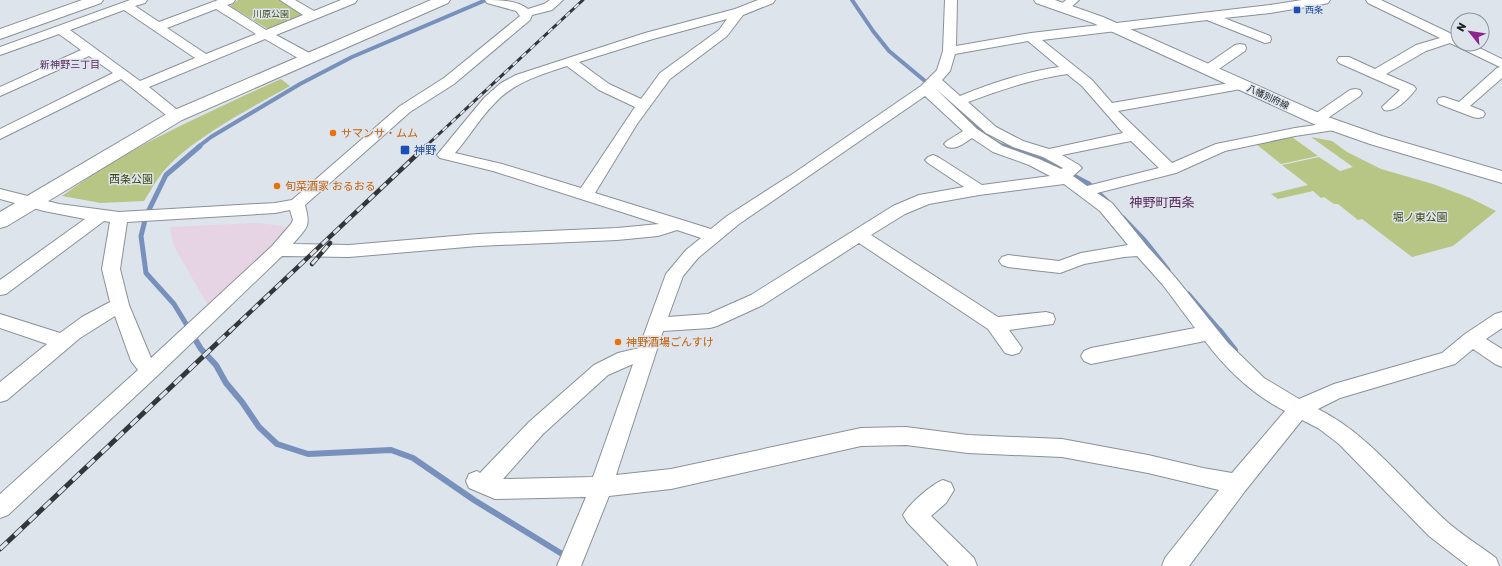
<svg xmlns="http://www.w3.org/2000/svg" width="1502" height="566" viewBox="0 0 1502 566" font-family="Rubik,'Noto Sans JP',sans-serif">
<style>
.industrial{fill:#e6d3e3}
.green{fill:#b7c585}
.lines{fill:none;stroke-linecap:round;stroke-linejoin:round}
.stream-far2{stroke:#7791bc;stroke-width:4}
.stream-far1{stroke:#7791bc;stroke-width:5}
.stream{stroke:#7791bc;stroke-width:6}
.street-casing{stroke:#8a9198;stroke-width:2}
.secondary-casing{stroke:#8a9198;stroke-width:2}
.street{fill:#fff;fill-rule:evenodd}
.secondary{fill:#fff;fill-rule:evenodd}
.rail-far2-casing{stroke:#34373a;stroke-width:3}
.rail-far1-casing{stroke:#34373a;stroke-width:4.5}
.rail-casing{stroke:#34373a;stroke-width:5}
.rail-far2{stroke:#dde4ec;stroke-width:2;stroke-dasharray:6;stroke-linecap:butt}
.rail-far1{stroke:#dde4ec;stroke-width:3;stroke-dasharray:8;stroke-linecap:butt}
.rail{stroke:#dde4ec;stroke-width:3.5;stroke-dasharray:10;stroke-linecap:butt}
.transit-dot{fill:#1a4fb4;stroke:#dde4ec;stroke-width:1.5}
.food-dot{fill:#e8710a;stroke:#dde4ec;stroke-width:1.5}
.labels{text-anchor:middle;stroke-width:3;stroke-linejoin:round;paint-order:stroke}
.far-transit-label{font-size:9px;fill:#164399;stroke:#dde4ec;text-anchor:start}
.far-park-label{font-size:9px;fill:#3f4713;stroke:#dde4ec}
.far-street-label{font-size:9px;fill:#1b1e20;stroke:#dde4ec}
.far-neighbourhood-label{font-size:10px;fill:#592859;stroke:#dde4ec}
.food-label{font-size:11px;fill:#c56008;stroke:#dde4ec;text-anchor:start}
.transit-label{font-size:11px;fill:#164399;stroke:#dde4ec;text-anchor:start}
.park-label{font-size:11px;fill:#3f4713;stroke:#dde4ec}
.quarter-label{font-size:13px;fill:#592859;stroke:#dde4ec}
</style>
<rect width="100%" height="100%" fill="#dde4ec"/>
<path class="industrial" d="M 258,223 L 283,226 L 286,229 L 225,297 L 207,304 L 174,246 L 170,227 Z"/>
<g class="green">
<path d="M 238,0 L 283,0 L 308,14 L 268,29 L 230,6 Z"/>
<path d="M 281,79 L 290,86 C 251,108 190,139 162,173 C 155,182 150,192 144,201 L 101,203 L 62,196 C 78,185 94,173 110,163 C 165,132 223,105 281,79 Z"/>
<path d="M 1292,137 L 1318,156 L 1281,164 L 1256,144 Z"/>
<path d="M 1311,137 L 1332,141 L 1347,152 L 1381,169 L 1433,184 L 1470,198 L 1496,211 L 1453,246 L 1412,257 L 1362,219 L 1358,220 L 1338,204 L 1334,204 L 1324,197 L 1321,198 L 1313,191 L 1278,199 L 1271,194 L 1308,185 L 1282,165 L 1319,157 L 1340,171 L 1353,167 Z"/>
</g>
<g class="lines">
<g class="stream-far2">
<path d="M 852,0 L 873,31 L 889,51 L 931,86"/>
<path d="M 941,94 C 958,111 983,138 1005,147"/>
<path d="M 198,147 L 211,137 L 300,84 L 352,57 L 486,0"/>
</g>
<g class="stream-far1">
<path d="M 1003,146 L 1042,160 L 1060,169"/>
<path d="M 1068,173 L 1089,184 L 1109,203"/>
<path d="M 1123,218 L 1145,241 L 1168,270"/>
<path d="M 1188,294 L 1221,332"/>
<path d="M 191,332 L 174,304 L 146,273 L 141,236 L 146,216 L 166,175 L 200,146"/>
</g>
<g class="stream">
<path d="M 190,331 L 201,349 L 216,365 L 226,383 L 242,402 L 259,427 L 277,444 L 308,454 L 391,450 L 413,458 L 474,500 L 567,557"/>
<path d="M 1220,331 L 1235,350"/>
</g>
<defs>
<g id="street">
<path d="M 130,0 L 147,0 L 145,3 L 135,6 L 159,22 L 218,0 L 235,0 L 233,3 L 227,5 L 266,30 L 303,15 L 280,0 L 295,0 L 314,11 L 341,0 L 357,0 L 355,3 L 276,35 L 313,55 L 315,58 L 313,61 L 303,61 L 265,39 L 149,87 L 181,113 L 183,116 L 181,119 L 176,120 L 171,119 L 121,79 L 0,139 L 0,129 L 113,73 L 89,56 L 0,96 L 0,87 L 81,50 L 59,34 L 0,55 L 0,47 ZM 216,9 L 256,34 L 206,54 L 167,28 ZM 124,10 L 195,58 L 140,81 L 70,30 Z"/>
<path d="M 485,0 C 499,0 517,0 528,9 L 544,4 L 550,0 L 563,0 L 552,10 L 532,15 L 530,20 L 454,84 L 410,112 L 305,205 C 311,228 307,227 293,244 L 349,245 L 478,234 L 617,228 L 659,224 L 493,171 L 440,158 L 437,155 L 484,98 L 501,83 L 516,75 L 645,33 L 735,9 L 758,0 L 775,0 L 773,3 L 743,15 L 727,36 L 670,79 L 637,124 L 595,193 L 711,229 L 727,216 L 794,173 L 921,86 L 937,70 L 943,51 L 945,0 L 957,0 L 956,46 L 1031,33 L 1270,5 L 1302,0 L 1330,0 L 1328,3 L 1324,4 L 1270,13 L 1224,18 L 1270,36 L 1271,39 L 1270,42 L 1265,43 L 1207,20 L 1042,40 L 1092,80 L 1112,103 L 1241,81 L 1246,82 L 1248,85 L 1246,88 L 1241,89 L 1118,111 L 1172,163 L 1216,144 L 1295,128 L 1336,122 L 1341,123 L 1343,126 L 1341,129 L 1295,136 L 1225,151 L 1176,173 L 1097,193 L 1112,203 L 1147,246 L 1175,277 L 1228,343 L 1264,378 L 1299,399 L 1334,384 L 1442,353 L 1465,334 L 1495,314 L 1502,312 L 1502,328 L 1486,339 L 1502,349 L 1502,367 L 1495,364 L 1473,349 L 1455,364 L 1340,398 L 1318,409 C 1367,433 1404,482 1444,519 C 1460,534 1479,545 1496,558 L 1499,566 L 1468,566 L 1429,536 L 1339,444 L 1318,428 L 1302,420 L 1245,491 L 1189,566 L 1162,566 L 1165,558 L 1219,490 L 1148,473 L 1062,457 L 968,453 L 906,445 L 861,446 L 671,489 L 609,496 L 581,566 L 557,566 L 586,497 L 495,499 L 469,488 L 466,481 L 469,474 L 477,471 L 480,473 L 529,422 L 594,365 L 618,353 L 639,348 L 666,274 L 686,250 L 701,238 L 677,230 L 658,236 L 617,240 L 478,246 L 349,257 L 282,256 L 157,376 L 8,515 L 0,518 L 0,494 L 138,370 L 131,361 L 115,316 L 80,338 L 7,400 L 0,402 L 0,382 L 47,344 L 0,328 L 0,314 L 60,333 L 82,317 L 110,302 L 102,269 L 110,222 L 104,221 L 6,294 L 0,295 L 0,280 L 85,219 L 44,211 L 0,199 L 0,189 L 59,204 L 119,212 L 275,203 L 292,200 L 400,106 L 444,78 L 520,16 L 516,11 L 487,3 ZM 727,19 L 719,30 L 660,73 L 641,99 L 609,84 L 579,62 L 653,39 ZM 1028,41 L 1059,67 C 1025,72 992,83 960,96 L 942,80 L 950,71 L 955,54 ZM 567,66 L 599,90 L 635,107 L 581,188 L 502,164 L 455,153 C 469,137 479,119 494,104 C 514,82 540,75 567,66 ZM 1067,74 L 1082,86 L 1123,133 L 1049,149 L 1023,141 L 996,127 L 968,102 C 1001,90 1032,79 1067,74 ZM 935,88 L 986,133 L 1013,147 L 1043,157 L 1063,168 L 1061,169 L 1039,159 L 1003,146 L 977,129 ZM 925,96 L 963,131 L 947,141 L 944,144 L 947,147 C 957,150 964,143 972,138 L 993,152 L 1029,165 L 1050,176 L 982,185 L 938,157 L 933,155 L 928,157 L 925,160 L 928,163 L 964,187 L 919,195 L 893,206 L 751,295 L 708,314 L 668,317 L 683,276 L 698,258 L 739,224 ZM 1131,141 L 1159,168 L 1087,186 L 1073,176 L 1082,168 L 1079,165 L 1062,155 ZM 1064,184 L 1100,211 L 1128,245 L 1081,253 L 1059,261 L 1008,255 L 1002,257 L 999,261 L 1002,265 L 1008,267 L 1060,273 L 1084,264 L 1124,257 L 1137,256 L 1163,285 L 1195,328 L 1091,348 L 1084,351 L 1081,356 L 1084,361 L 1091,364 L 1205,341 C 1226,369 1253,395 1285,411 L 1232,473 L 1203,468 L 1148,455 L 1062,439 L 968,435 L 906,427 L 861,428 L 671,469 L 616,475 L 663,331 L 710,328 L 717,326 L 763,305 L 859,243 L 988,329 L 1005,353 L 1012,355 L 1019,353 L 1022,348 L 1009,330 L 1053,324 L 1055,319 L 1053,314 L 1046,312 L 998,317 L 871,235 L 905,214 L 929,204 L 979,195 ZM 290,210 L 293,220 L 291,224 L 272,246 L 151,358 L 129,305 L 120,269 L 127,222 L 275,213 ZM 633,364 L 593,477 L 503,479 L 543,434 L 608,375 Z"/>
<path d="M 1066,0 L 1079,0 L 1068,10 L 1060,10 L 1058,7 Z"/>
<path d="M 1366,0 L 1381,0 L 1458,37 L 1458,44 L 1471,44 L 1502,59 L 1502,78 L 1470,106 L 1483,111 L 1485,114 L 1483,117 L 1478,118 L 1473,117 L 1439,104 L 1437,101 L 1439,98 L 1444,97 L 1459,102 L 1497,68 L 1500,67 L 1450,43 L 1426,51 L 1386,74 L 1414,86 L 1416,89 C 1409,98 1396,113 1384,110 L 1382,107 L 1400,90 L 1339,63 L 1337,60 L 1339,57 L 1349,57 L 1375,69 L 1416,45 L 1440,38 L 1368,3 Z"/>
<path d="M 1240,44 L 1245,45 L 1246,48 L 1245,51 L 1213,73 L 1203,73 L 1201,70 L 1203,67 L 1235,45 Z"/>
<path d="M 1355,89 L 1360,90 L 1362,93 L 1360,96 L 1322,122 L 1317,123 L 1312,122 L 1310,119 L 1312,116 L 1350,90 Z"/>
<path d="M 943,480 L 951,483 L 954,490 L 946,503 L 931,516 L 974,558 L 977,566 L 949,566 L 907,522 L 903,515 C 909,504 932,484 943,480 Z"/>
</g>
<g id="secondary">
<path d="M 82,0 L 103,0 L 101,3 L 0,39 L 0,29 Z"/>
<path d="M 431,0 L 450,0 L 448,3 L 182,120 L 7,226 L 0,228 L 0,212 L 170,112 Z"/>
<path d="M 1034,0 L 1055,0 L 1103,17 L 1328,117 L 1382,136 L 1502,171 L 1502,183 L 1370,144 L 1316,125 L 1093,23 L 1036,3 Z"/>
</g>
</defs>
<use href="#street" class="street-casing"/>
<use href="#secondary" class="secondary-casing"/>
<use href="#street" class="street"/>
<use href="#secondary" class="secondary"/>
<defs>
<path id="rail-far2" d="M 425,147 L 583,0"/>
<g id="rail-far1">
<path d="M 312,264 L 330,243"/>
<path d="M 229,332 L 426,146"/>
</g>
<path id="rail" d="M 0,549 L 230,331"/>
</defs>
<use href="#rail-far2" class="rail-far2-casing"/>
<use href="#rail-far1" class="rail-far1-casing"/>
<use href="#rail" class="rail-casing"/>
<use href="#rail-far2" class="rail-far2"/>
<use href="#rail-far1" class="rail-far1"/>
<use href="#rail" class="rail"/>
</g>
<g class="transit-dot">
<rect x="1293" y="6" width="8" height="8" rx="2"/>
<rect x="400" y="145" width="10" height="10" rx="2"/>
</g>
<g class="food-dot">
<circle cx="333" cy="133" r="4"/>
<circle cx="277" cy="186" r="4"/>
<circle cx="618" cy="342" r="4"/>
</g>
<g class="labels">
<g class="far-transit-label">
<text x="1305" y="13">西条</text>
</g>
<g class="far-park-label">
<text x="271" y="17">川原公園</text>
</g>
<g class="far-street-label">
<text transform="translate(1268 97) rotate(25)" y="3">八幡別府線</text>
</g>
<g class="far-neighbourhood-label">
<text x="70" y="68">新神野三丁目</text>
</g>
<g class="food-label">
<text x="341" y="137">サマンサ・ムム</text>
<text x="285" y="190">旬菜酒家 おるおる</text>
<text x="626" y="346">神野酒場ごんすけ</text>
</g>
<g class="transit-label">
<text x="414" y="154">神野</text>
</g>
<g class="park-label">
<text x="131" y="183">西条公園</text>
<text x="1420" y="221">堀ノ東公園</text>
</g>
<g class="quarter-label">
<text x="1162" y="207">神野町西条</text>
</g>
</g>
<g transform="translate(1470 32) rotate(300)"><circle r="19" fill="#dde4ec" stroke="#8f959a"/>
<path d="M0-3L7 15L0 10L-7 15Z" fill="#8b258d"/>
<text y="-6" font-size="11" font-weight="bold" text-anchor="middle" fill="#1b1e20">N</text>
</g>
</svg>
